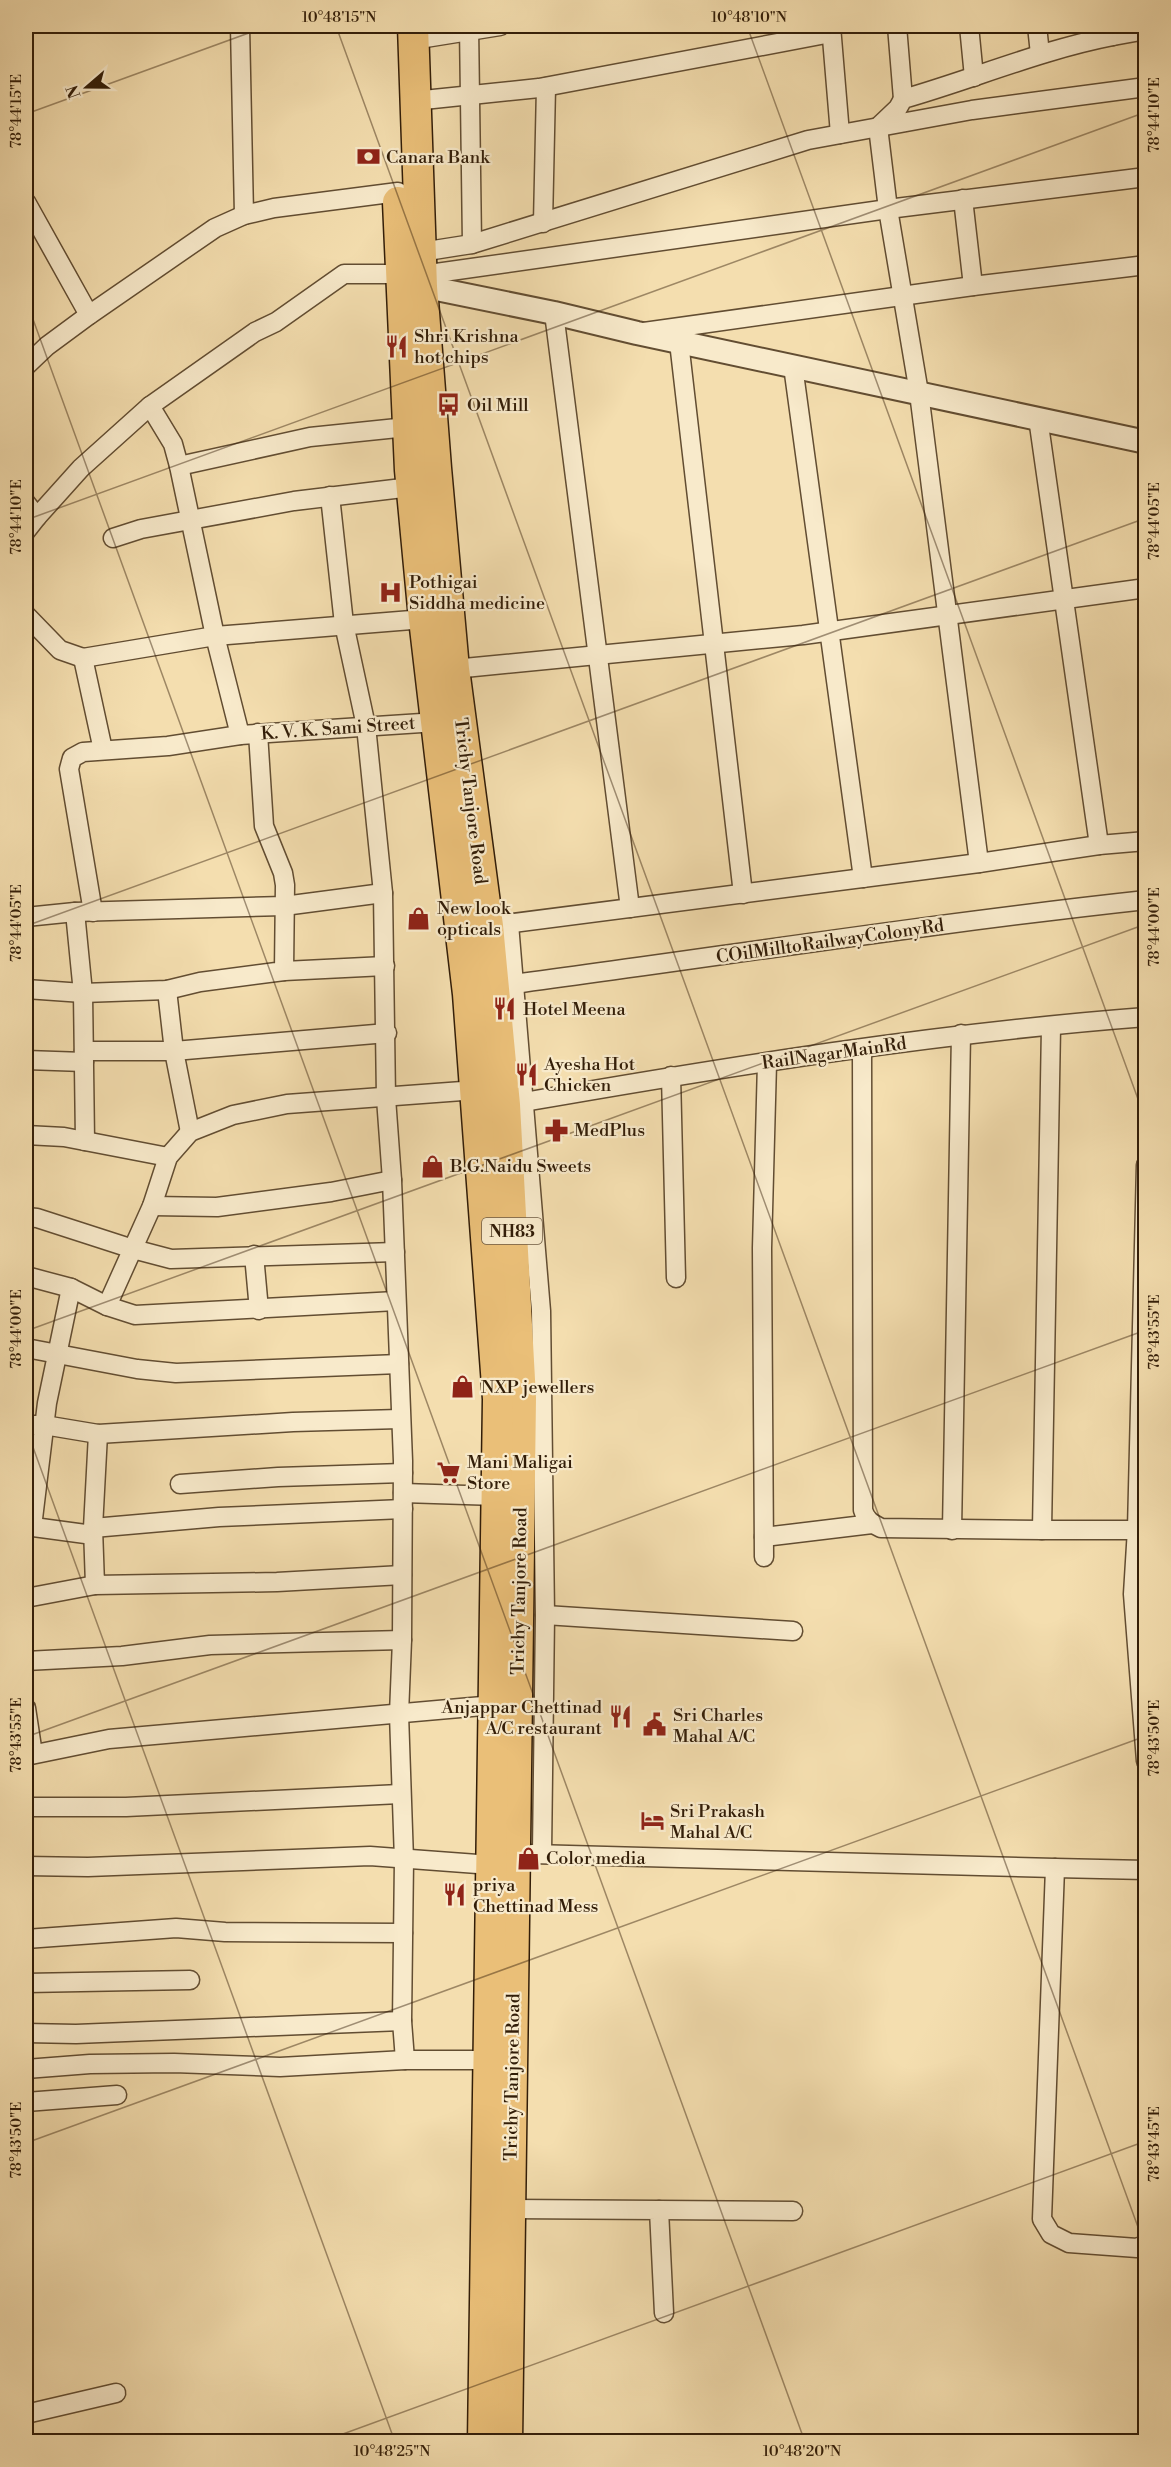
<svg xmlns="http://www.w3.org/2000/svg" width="1171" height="2467" viewBox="0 0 1171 2467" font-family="'Libre Bodoni',serif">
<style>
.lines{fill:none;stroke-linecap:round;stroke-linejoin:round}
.minor-casing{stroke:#624d32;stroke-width:21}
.tertiary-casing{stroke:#624d32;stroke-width:26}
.trunk-casing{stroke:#321d08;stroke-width:33}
.minor{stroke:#f8eacb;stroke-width:18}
.tertiary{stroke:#f8eacb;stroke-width:22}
.trunk{stroke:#eabf78;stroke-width:30}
.ticks{fill:none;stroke:#321d08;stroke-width:1.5;stroke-opacity:0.45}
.labels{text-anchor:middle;stroke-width:4.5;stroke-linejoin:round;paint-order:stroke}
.shield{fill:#f8eacb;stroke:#6d5a42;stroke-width:1.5}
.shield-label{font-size:16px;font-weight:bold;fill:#321d08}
.poi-label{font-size:18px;fill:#321d08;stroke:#f8eacb;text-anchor:start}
.street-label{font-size:18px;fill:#321d08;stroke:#f8eacb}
.neatline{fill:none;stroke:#321d08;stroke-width:2}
.ticks-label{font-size:15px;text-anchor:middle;fill:#321d08}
</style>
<rect width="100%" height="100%" fill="#f4deaf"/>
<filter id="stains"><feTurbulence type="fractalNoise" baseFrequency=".00333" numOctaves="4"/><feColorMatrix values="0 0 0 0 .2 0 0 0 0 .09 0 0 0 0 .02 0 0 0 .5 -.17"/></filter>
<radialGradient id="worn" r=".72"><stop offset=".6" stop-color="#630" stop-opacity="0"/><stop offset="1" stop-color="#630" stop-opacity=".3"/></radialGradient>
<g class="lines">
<defs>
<g id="minor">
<path d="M 240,26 L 244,215"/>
<path d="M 469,26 L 472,244"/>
<path d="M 831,26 L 840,134"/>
<path d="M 897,26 L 903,99"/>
<path d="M 969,26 L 974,77"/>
<path d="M 1037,26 L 1040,54"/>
<path d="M 1113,36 L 1146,30"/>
<path d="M 413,40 L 500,26"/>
<path d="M 414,101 L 539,88 L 831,33"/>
<path d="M 963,199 L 973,286"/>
<path d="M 26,202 L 89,315"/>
<path d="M 543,223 L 546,87"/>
<path d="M 421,252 L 472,244 L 808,140 L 972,110 L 1146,87"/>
<path d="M 422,275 L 888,209 L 1146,177"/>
<path d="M 554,313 L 630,908"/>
<path d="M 644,332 L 973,286 L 1146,265"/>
<path d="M 679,342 L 743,894"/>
<path d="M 26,366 L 47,346 L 89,315 L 215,228 L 244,215 L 274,208 L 398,192"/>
<path d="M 793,366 L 863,878"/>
<path d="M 150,406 L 173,444 L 179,466 L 215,636 L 240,735"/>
<path d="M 1038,418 L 1099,845"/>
<path d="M 179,466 L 310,437 L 407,427"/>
<path d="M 330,496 L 344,624 L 366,726 L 383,893 L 386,1098 L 392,1180 L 403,1461 L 402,1640 L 399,1714 L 404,1860 L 402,2021 L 405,2060"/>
<path d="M 26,503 L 37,517 L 81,468 L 150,406 L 255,332 L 276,322 L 344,274 L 400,274"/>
<path d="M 26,531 L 37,517"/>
<path d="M 113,538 L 141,529 L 294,501 L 411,487"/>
<path d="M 26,615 L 60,650 L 83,658"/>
<path d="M 454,669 L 803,635 L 1146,588"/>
<path d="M 103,750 L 83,658 L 215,636 L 424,619"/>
<path d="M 979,863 L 919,393 L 888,209 L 878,127 L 898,108 L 903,99 C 973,79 1041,50 1113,36 L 1111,26"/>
<path d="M 75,912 L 83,993 L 85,1141"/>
<path d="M 93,912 L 69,769 L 72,758 L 83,752 L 168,746 L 240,735 L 437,722"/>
<path d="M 26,917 L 75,912 L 284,906 L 383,893"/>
<path d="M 509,924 L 541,1311 L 545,1615 L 542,1853"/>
<path d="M 498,925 L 979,863 L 1099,845 L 1146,841"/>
<path d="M 284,971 L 385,966"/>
<path d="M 514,984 C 724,956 934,923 1146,900"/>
<path d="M 26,989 L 83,993 L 167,990 L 200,982 L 284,971 L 285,885 L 283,873 L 264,826 L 258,733"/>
<path d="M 1051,1027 L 1042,1530 L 1146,1530"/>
<path d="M 862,1049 L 863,1510 C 866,1520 871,1523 881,1528 L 1042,1530"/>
<path d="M 84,1051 L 174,1051 L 167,990"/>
<path d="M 26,1060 L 84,1062"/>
<path d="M 671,1076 L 676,1278"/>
<path d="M 524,1102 C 730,1066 937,1033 1146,1017"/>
<path d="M 190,1132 L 174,1051 L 387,1033"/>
<path d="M 26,1135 L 64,1137 L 168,1157"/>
<path d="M 1146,1165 L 1137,1529 L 1133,1594 L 1146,1761"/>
<path d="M 152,1206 L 217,1207 L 331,1192 L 392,1180"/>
<path d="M 26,1217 L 37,1218 L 133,1249 L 171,1259 L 395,1252"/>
<path d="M 254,1255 L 259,1310"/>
<path d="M 26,1276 L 71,1288"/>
<path d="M 107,1306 L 152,1206 L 168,1157 L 190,1132 L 233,1115 L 287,1104 L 476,1090"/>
<path d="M 26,1348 L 137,1369 L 176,1373 L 399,1364"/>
<path d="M 26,1425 L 44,1425 L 98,1434 L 293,1422 L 399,1419"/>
<path d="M 98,1434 L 93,1528 L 95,1585 L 277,1582 L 402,1575"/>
<path d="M 180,1484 L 278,1477 L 403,1473"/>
<path d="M 403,1493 L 497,1496"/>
<path d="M 26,1526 L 93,1535"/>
<path d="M 32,1527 L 47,1403 L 71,1288 L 107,1306 L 135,1315 L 396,1301"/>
<path d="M 93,1528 L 219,1517 L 403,1509"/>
<path d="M 952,1530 L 961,1034"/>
<path d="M 764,1537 L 872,1524"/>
<path d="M 764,1557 L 762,1248 L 767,1063"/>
<path d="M 26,1598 L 95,1585"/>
<path d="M 545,1615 L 793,1631"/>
<path d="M 26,1661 L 122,1656 L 210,1645 L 402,1640"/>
<path d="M 26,1708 L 33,1754"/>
<path d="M 26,1756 L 109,1739 L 494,1705"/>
<path d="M 26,1807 L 126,1807 L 400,1794"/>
<path d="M 532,1854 L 1055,1868"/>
<path d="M 26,1866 L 88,1867 L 370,1856 L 491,1865"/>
<path d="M 1146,1870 L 1055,1868 L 1042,2219 L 1051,2234 L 1069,2243 L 1137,2248 L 1146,2244"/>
<path d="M 26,1939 L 176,1928 L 225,1932 L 403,1933"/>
<path d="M 26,1983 L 190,1980"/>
<path d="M 26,2033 L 76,2034 L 402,2021"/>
<path d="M 26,2069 L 90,2064 L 174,2063 L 280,2067 L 405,2060 L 489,2060"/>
<path d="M 26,2102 L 117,2095"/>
<path d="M 510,2209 L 659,2210 L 664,2313"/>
<path d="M 659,2210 L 793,2211"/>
<path d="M 26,2414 L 116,2393"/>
</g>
<path id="tertiary" d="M 407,283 L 554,313 L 637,333 L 1146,442"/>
<g id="trunk">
<path d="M 413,26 L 422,287 L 436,468 L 454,669 L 488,926 L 505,1105 L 521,1398 L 507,2442"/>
<path d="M 398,202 L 410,470 L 424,619 L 468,994 L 498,1399 L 483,2442"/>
</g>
</defs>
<use href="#minor" class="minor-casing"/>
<use href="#tertiary" class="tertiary-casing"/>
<use href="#trunk" class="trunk-casing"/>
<use href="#minor" class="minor"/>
<use href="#tertiary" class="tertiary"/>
<use href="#trunk" class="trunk"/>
</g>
<path class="ticks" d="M 336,26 L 1146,2249M 747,26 L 1146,1121M 26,114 L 268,26M 26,300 L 805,2442M 26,520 L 1146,112M 26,926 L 1146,518M 26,1331 L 1146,924M 26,1428 L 395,2442M 26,1737 L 1146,1330M 26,2143 L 1146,1736M 321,2442 L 1146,2141"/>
<defs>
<symbol id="bank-bare" viewBox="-9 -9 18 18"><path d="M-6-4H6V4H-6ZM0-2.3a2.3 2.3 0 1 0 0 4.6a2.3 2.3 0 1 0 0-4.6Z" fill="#8f2418" stroke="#f8eacb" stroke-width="2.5" paint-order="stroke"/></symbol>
<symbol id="restaurant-bare" viewBox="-9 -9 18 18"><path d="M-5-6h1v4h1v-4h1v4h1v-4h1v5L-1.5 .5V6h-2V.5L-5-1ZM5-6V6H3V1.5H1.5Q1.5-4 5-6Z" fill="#8f2418" stroke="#f8eacb" stroke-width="2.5" paint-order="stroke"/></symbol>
<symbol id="bus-bare" viewBox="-9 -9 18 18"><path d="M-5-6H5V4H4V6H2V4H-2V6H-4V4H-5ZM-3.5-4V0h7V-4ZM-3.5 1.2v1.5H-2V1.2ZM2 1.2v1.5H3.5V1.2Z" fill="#8f2418" stroke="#f8eacb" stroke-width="2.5" paint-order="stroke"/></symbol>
<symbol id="hospital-bare" viewBox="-9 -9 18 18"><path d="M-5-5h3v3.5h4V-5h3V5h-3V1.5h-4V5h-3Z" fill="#8f2418" stroke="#f8eacb" stroke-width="2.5" paint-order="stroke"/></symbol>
<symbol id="shop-bare" viewBox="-9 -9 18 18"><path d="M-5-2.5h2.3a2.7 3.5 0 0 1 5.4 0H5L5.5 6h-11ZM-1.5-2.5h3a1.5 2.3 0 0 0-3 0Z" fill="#8f2418" stroke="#f8eacb" stroke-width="2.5" paint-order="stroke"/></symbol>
<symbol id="pharmacy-bare" viewBox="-9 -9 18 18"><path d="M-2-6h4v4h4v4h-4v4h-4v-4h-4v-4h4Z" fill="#8f2418" stroke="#f8eacb" stroke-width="2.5" paint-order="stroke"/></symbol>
<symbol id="supermarket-bare" viewBox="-9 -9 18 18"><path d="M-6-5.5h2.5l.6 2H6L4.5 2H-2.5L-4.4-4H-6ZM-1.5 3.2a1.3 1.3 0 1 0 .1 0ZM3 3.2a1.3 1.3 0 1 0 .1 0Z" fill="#8f2418" stroke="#f8eacb" stroke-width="2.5" paint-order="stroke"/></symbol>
<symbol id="civic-bare" viewBox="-9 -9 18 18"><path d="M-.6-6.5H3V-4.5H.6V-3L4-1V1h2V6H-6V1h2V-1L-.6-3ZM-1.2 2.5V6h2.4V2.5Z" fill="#8f2418" stroke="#f8eacb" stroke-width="2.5" paint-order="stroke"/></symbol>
<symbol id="hotel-bare" viewBox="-9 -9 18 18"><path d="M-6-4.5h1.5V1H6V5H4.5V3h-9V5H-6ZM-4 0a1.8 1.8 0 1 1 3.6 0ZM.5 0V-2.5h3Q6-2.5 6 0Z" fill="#8f2418" stroke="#f8eacb" stroke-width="2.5" paint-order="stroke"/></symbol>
</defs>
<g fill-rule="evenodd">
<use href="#bank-bare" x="352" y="140" width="33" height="33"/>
<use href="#restaurant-bare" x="380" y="330" width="33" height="33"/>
<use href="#bus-bare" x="432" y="388" width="33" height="33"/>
<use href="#hospital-bare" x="374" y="576" width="33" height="33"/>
<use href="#shop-bare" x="402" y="902" width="33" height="33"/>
<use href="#restaurant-bare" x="488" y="992" width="33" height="33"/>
<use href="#restaurant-bare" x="510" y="1058" width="33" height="33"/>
<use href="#pharmacy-bare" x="540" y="1114" width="33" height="33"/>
<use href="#shop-bare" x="416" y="1150" width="33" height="33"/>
<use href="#shop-bare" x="446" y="1370" width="33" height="33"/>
<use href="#supermarket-bare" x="432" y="1456" width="33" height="33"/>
<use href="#restaurant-bare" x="604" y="1700" width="33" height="33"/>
<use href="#civic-bare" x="638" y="1708" width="33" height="33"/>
<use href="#hotel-bare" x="636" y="1804" width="33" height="33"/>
<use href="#shop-bare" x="512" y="1842" width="33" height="33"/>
<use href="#restaurant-bare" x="438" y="1878" width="33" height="33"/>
</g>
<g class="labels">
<rect class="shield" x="482" y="1218" width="60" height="26" rx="4.5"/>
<g class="shield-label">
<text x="512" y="1237">NH83</text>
</g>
<g class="poi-label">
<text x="386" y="163">Canara Bank</text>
<text x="414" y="342">Shri Krishna<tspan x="414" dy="21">hot chips</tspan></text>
<text x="467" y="411">Oil Mill</text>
<text x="409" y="588">Pothigai<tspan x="409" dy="21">Siddha medicine</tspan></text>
<text x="437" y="914">New look<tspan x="437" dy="21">opticals</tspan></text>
<text x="523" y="1015">Hotel Meena</text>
<text x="544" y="1070">Ayesha Hot<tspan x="544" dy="21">Chicken</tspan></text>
<text x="574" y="1136">MedPlus</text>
<text x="450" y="1172">B.G.Naidu Sweets</text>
<text x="481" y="1393">NXP jewellers</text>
<text x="467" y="1468">Mani Maligai<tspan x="467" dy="21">Store</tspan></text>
<text x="602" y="1713" text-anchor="end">Anjappar Chettinad<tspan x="602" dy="21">A/C restaurant</tspan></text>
<text x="673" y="1721">Sri Charles<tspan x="673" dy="21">Mahal A/C</tspan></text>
<text x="670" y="1817">Sri Prakash<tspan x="670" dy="21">Mahal A/C</tspan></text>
<text x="546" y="1864">Color media</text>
<text x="473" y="1891">priya<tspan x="473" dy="21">Chettinad Mess</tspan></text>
</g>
<g class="street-label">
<text transform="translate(338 728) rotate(-4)" y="6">K. V. K. Sami Street</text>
<text transform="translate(471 801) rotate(83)" y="6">Trichy Tanjore Road</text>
<text transform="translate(830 941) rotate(-8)" y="6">COilMilltoRailwayColonyRd</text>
<text transform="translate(834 1053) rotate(-8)" y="6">RailNagarMainRd</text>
<text transform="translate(519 1591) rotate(-89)" y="6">Trichy Tanjore Road</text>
<text transform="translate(512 2077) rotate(-89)" y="6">Trichy Tanjore Road</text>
</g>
</g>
<rect width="1171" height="2467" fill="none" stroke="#f4deaf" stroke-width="66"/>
<g transform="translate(87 87) rotate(250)" stroke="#f8eacb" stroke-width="4.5" paint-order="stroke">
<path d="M0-4.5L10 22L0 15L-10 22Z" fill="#321d08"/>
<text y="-9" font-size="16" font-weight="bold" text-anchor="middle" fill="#321d08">N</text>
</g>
<rect x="33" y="33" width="1105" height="2401" class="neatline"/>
<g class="ticks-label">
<text x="339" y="22">10°48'15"N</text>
<text x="749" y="22">10°48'10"N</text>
<text transform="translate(16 111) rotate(-90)" y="5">78°44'15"E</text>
<text transform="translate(1154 115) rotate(-90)" y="5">78°44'10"E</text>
<text transform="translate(16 517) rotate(-90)" y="5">78°44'10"E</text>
<text transform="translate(1154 521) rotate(-90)" y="5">78°44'05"E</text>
<text transform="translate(16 923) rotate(-90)" y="5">78°44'05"E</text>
<text transform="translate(1154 927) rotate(-90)" y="5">78°44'00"E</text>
<text transform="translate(16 1329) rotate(-90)" y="5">78°44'00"E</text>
<text transform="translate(1154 1332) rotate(-90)" y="5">78°43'55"E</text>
<text transform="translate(16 1735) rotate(-90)" y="5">78°43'55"E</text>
<text transform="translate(1154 1738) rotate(-90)" y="5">78°43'50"E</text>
<text transform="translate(16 2140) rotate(-90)" y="5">78°43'50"E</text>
<text transform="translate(1154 2144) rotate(-90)" y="5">78°43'45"E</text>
<text x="392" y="2456">10°48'25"N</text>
<text x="802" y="2456">10°48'20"N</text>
</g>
<rect width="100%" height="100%" filter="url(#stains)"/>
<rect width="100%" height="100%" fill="url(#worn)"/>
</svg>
